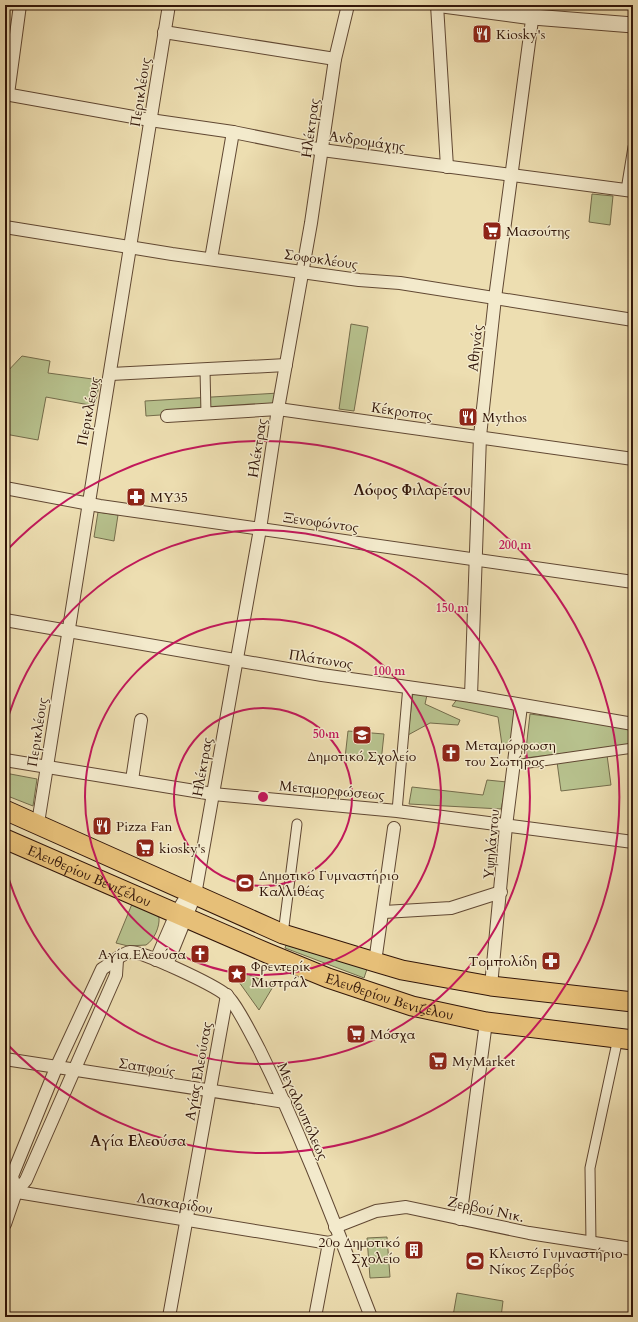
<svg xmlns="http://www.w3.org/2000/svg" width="638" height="1322" viewBox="0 0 638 1322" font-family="Cardo,serif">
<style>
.green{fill:#b7c18d;stroke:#746c4b}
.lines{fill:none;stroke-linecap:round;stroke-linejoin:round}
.pedestrian-casing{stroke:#614833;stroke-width:11}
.minor-casing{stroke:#614833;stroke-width:14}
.tertiary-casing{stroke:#614833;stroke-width:17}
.primary-casing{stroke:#321609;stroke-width:21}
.pedestrian{stroke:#f3eacc;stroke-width:9}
.minor{stroke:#f3eacc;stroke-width:12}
.tertiary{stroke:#f3eacc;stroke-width:15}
.primary{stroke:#e6bf78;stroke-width:19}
.ring{fill:none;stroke:#c2185b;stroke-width:2}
.labels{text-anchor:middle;stroke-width:3;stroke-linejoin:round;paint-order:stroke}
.poi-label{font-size:14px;fill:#321609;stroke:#f3eacc;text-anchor:start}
.street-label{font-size:14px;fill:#321609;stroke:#f3eacc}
.neighbourhood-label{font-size:15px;font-weight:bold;fill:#321609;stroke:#f3eacc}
.centre{fill:#c2185b;stroke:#f3eacc;stroke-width:2}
.ring-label{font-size:12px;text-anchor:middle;font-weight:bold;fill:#c2185b;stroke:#f3eacc;stroke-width:3;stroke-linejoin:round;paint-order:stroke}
</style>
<rect width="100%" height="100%" fill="#eddeb1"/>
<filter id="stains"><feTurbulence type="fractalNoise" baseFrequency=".005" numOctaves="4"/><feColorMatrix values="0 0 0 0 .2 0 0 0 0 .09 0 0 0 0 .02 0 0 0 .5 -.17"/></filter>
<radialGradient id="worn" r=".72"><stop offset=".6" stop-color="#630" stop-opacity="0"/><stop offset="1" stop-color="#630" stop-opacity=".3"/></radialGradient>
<g class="green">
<path d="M 592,194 L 613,196 L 610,225 L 589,222 Z"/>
<path d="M 351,324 L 368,327 L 354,411 L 339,409 Z"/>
<path d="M 22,356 L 50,361 L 48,373 L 100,380 L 95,406 L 46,397 L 38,440 L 5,434 L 5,374 Z"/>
<path d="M 279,393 L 277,407 L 146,416 L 145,401 Z"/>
<path d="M 98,512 L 118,515 L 114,541 L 94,537 Z"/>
<path d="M 413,692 L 427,695 L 425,704 L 460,720 L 458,725 L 430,723 L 408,735 Z"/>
<path d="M 458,698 L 514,709 L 511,746 L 502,745 L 498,717 L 452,706 Z"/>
<path d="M 530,714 L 633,728 L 633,745 L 525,758 Z"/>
<path d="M 348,731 L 384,734 L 381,762 L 345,758 Z"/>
<path d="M 607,755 L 611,785 L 561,791 L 557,762 Z"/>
<path d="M 5,773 L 37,779 L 33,806 L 5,795 Z"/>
<path d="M 487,780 L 507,782 L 501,809 L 409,804 L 412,787 L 483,795 Z"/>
<path d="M 132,904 L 148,910 L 159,917 C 160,927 154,940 146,945 L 128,946 L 116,943 Z"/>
<path d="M 286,945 L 367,969 L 364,978 L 285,948 Z"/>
<path d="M 235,969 L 274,985 L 259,1010 L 234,975 L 237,976 L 239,974 L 234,971 Z"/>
<path d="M 387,1237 L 390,1277 L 370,1278 L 367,1238 Z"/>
<path d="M 457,1293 L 503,1301 L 501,1317 L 453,1316 Z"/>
</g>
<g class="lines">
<defs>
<g id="pedestrian">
<path d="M 626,190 L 633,147"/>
<path d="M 205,370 L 206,414"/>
<path d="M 515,765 L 633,748"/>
<path d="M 397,811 L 408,686"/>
<path d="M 283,934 L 297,824"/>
<path d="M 591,1243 L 590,1168 L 618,1038"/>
</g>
<g id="minor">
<path d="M 437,5 L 447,167"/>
<path d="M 164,32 L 335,59"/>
<path d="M 5,94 L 150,120 L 233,132 L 322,150 L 633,191"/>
<path d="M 8,94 L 20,5"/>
<path d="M 5,227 L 172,254 L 359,280 L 400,283 L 633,320"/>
<path d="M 211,259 L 233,132"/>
<path d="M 111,374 L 286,365"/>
<path d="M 167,416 L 278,409 L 633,459"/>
<path d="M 5,488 L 100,506 L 633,582"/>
<path d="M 5,620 L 322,675 L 471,696 L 633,724"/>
<path d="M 471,696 L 480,436 L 495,298 L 534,5"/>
<path d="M 5,760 L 213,794 L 397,811 L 633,842"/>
<path d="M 132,780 L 141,720"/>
<path d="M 38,823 C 81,550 125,278 169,5"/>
<path d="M 384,912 L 451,908 L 501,892"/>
<path d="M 156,960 L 176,914 L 183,902 L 195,895"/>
<path d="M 375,962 L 394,828"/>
<path d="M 167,964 L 195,895 L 260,529 L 278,409 L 311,223 L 335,59 L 348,5"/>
<path d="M 491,986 L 506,826 L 521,706"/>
<path d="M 5,1059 L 285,1102"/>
<path d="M 5,1190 L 329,1243 L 340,1239"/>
<path d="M 16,1192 L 12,1176 L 56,1068 L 102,969 C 110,964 122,953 130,952 C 143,951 214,985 226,995 C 235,1001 253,1038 259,1049 C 302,1136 336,1227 371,1317"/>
<path d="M 460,1219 L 486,1022"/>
<path d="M 5,1224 L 16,1192 L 26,1180 L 116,975 L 117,960"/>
<path d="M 335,1227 L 376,1211 L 406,1207 L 529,1233 L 633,1249"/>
<path d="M 169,1317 L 227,995"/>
<path d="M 315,1317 L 329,1243"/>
</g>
<path id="tertiary" d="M 443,5 L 533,17 L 633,25"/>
<g id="primary">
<path d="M 5,810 L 283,934 L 375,962 L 402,970 L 491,986 L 633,1002"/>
<path id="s1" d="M 5,839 L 267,953 L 328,978 L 412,1006 L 486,1022 L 633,1040"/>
</g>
</defs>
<use href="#pedestrian" class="pedestrian-casing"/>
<use href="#minor" class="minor-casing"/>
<use href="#tertiary" class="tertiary-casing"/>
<use href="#primary" class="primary-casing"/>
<use href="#pedestrian" class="pedestrian"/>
<use href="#minor" class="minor"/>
<use href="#tertiary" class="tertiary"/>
<use href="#primary" class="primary"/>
</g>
<g class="ring">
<circle cx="263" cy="797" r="89"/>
<circle cx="263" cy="797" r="178"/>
<path d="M5 728A267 267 0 1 1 5 866"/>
<path d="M7 550A356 356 0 1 1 7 1044"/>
</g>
<defs>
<symbol id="restaurant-square" viewBox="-11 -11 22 22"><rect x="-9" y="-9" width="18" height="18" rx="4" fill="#8f2418" stroke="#f3eacc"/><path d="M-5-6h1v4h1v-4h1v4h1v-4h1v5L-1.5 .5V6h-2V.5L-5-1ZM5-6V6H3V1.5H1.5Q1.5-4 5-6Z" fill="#fff"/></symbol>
<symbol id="supermarket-square" viewBox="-11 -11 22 22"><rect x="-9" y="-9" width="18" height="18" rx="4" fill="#8f2418" stroke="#f3eacc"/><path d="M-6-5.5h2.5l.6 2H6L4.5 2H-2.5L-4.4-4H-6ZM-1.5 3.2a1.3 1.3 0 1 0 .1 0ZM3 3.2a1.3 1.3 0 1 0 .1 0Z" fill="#fff"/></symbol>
<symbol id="pharmacy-square" viewBox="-11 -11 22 22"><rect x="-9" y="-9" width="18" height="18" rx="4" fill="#8f2418" stroke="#f3eacc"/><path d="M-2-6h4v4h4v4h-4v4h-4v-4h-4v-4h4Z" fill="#fff"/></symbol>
<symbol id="school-square" viewBox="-11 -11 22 22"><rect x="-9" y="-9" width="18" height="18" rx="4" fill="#8f2418" stroke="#f3eacc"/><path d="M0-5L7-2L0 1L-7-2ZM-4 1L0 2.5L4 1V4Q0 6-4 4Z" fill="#fff"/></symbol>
<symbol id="church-square" viewBox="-11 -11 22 22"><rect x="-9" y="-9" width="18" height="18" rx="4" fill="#8f2418" stroke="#f3eacc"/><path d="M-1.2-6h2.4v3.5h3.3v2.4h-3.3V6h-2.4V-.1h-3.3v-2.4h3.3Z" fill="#fff"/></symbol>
<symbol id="stadium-square" viewBox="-11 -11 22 22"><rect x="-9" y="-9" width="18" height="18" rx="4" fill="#8f2418" stroke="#f3eacc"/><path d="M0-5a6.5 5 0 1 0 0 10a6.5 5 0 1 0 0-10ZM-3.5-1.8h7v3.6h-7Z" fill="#fff"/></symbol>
<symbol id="sight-square" viewBox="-11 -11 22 22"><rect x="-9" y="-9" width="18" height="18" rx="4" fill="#8f2418" stroke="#f3eacc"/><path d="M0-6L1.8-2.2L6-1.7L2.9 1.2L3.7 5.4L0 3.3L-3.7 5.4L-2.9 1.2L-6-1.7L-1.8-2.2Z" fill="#fff"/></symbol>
<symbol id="building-square" viewBox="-11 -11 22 22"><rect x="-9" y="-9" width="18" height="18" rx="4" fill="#8f2418" stroke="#f3eacc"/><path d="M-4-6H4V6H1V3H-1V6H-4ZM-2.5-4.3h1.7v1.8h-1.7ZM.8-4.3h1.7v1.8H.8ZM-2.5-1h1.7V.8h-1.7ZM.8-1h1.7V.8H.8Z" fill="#fff"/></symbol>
</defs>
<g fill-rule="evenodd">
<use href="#restaurant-square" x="471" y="23" width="22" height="22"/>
<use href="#supermarket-square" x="481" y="220" width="22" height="22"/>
<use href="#restaurant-square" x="457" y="406" width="22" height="22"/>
<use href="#pharmacy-square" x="125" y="486" width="22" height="22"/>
<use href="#school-square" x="351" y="724" width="22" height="22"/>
<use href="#church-square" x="440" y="742" width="22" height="22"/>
<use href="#restaurant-square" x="91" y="815" width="22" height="22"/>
<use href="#supermarket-square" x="134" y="837" width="22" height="22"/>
<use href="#stadium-square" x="234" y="872" width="22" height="22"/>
<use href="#church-square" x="189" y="943" width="22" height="22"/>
<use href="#pharmacy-square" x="540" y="950" width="22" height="22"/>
<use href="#sight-square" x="226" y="963" width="22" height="22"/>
<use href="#supermarket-square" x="345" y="1023" width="22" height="22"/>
<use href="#supermarket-square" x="427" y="1050" width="22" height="22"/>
<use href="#building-square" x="403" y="1239" width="22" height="22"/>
<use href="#stadium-square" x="464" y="1250" width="22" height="22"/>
</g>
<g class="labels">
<g class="poi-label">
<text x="496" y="39">Kiosky's</text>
<text x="506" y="236">Μασούτης</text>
<text x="482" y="422">Mythos</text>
<text x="150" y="502">MY35</text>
<text x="465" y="750">Μεταμόρφωση<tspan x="465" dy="16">του Σωτήρος</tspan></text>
<text x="362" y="761" text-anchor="middle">Δημοτικό Σχολείο</text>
<text x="116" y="831">Pizza Fan</text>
<text x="159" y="853">kiosky's</text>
<text x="259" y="880">Δημοτικό Γυμναστήριο<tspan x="259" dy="16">Καλλιθέας</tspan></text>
<text x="186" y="959" text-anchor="end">Αγία Ελεούσα</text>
<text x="537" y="966" text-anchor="end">Τομπολίδη</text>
<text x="251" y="971">Φρεντερίκ<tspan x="251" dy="16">Μιστράλ</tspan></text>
<text x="370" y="1039">Μόσχα</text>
<text x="452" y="1066">MyMarket</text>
<text x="400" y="1247" text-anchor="end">20ο Δημοτικό<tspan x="400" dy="16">Σχολείο</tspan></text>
<text x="489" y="1258">Κλειστό Γυμναστήριο<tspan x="489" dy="16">Νίκος Ζερβός</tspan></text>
</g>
<g class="street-label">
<text transform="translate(140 92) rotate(-81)" y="5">Περικλέους</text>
<text transform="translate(310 128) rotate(-82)" y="5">Ηλέκτρας</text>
<text transform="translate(367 141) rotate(8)" y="5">Ανδρομάχης</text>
<text transform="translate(321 259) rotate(8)" y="5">Σοφοκλέους</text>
<text transform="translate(475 348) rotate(-84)" y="5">Αθηνάς</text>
<text transform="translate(88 411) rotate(-79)" y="5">Περικλέους</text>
<text transform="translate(402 411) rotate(8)" y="5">Κέκροπος</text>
<text transform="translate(257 448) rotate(-81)" y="5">Ηλέκτρας</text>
<text transform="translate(321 522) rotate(8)" y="5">Ξενοφώντος</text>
<text transform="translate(321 659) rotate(9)" y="5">Πλάτωνος</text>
<text transform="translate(37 732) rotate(-81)" y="5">Περικλέους</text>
<text transform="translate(202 767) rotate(-80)" y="5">Ηλέκτρας</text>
<text transform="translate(332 790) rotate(5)" y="5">Μεταμορφώσεως</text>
<text transform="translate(491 844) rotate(-85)" y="5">Υψηλάντου</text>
<text dy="5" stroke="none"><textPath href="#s1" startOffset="92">Ελευθερίου Βενιζέλου</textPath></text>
<text dy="5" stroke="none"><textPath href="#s1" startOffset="416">Ελευθερίου Βενιζέλου</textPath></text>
<text transform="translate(147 1067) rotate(9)" y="5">Σαπφούς</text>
<text transform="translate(198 1071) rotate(-80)" y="5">Αγίας Ελεούσας</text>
<text transform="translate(303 1111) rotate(66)" y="5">Μεγαλουπόλεως</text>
<text transform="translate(175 1203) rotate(9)" y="5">Λασκαρίδου</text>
<text transform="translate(486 1209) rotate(12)" y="5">Ζερβού Νικ.</text>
</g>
<g class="neighbourhood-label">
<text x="412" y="495">Λόφος Φιλαρέτου</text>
<text x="138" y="1146">Αγία Ελεούσα</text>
</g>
</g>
<circle cx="263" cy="797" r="6" class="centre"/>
<g class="ring-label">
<text x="515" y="549">200 m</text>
<text x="452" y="612">150 m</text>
<text x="389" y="675">100 m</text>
<text x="326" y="738">50 m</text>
</g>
<rect width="638" height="1322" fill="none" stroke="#eddeb1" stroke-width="20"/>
<rect x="6" y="6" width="626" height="1310" fill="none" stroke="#321609" stroke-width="2"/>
<rect x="10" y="10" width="618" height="1302" fill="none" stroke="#321609"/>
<rect width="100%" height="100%" filter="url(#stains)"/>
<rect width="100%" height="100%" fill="url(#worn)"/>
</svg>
